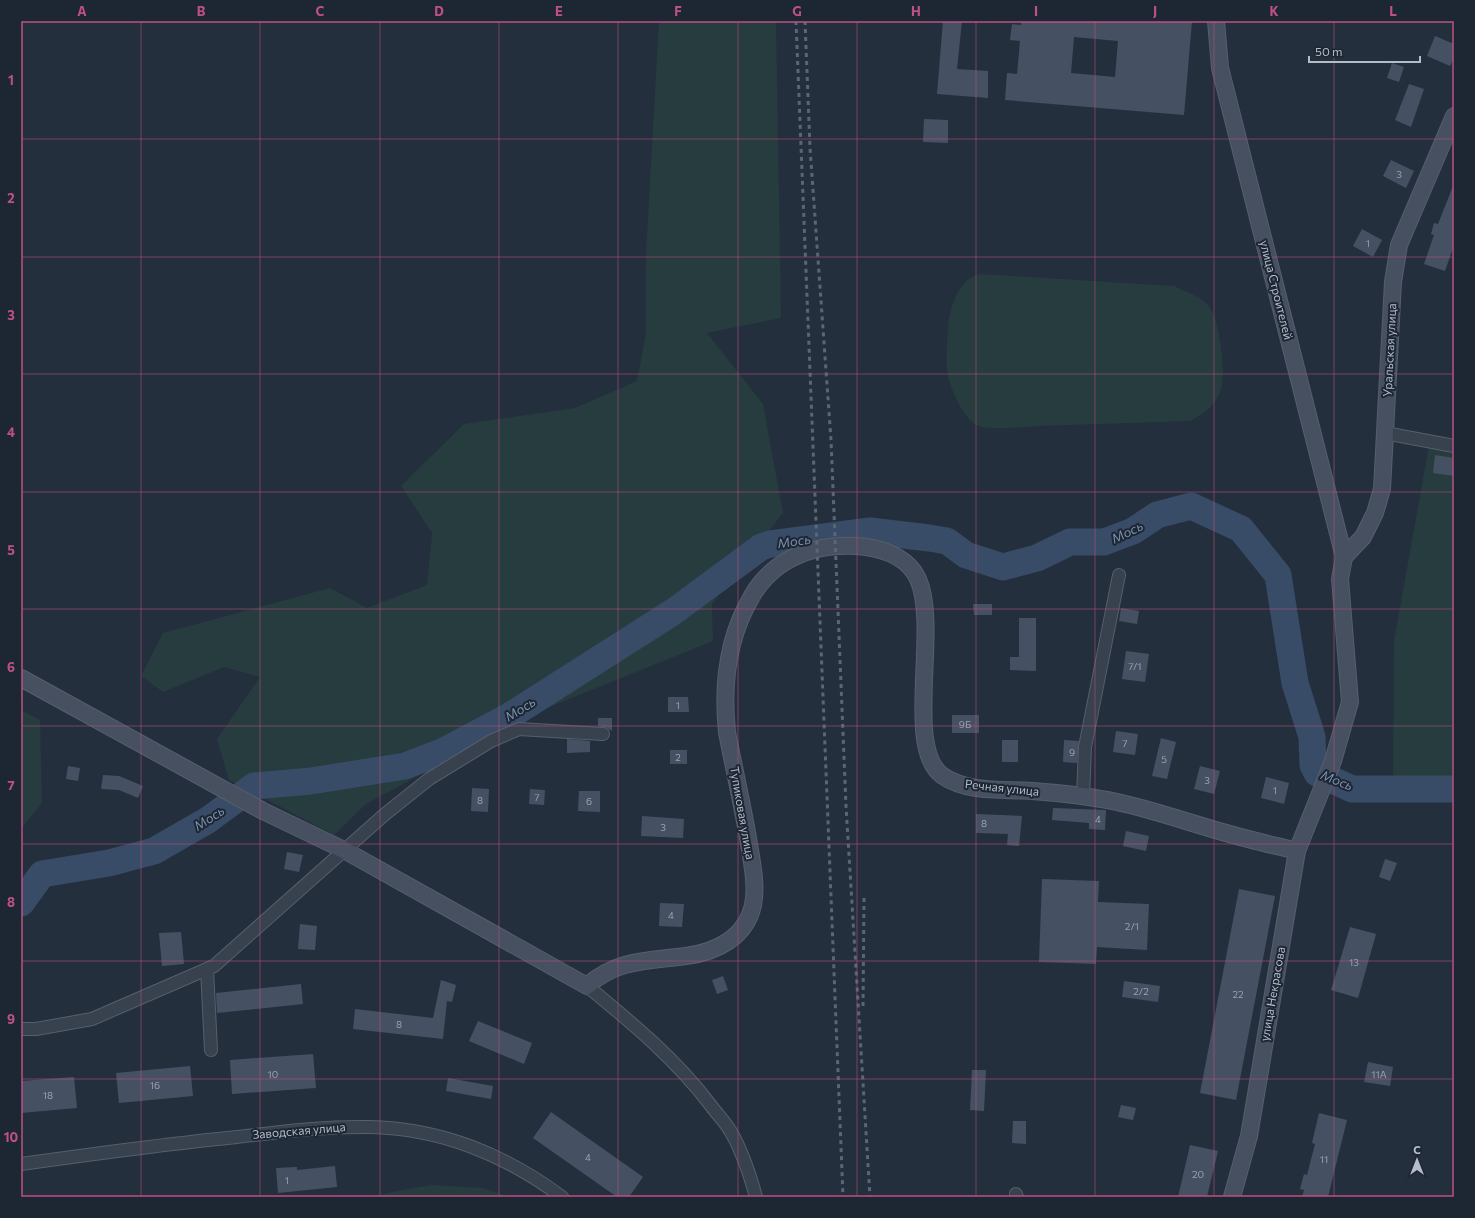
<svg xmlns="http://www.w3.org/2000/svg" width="1475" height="1218" viewBox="0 0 1475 1218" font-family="Commissioner,sans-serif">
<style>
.green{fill:#263c3f}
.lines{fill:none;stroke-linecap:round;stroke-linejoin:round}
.river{stroke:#394c67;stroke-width:27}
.building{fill:#455162;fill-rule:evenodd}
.street-casing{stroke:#565f6c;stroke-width:14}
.secondary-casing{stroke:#565f6c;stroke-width:18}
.street{stroke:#38414e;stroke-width:12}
.secondary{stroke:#465061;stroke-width:16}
.rail{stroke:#5a6575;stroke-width:3;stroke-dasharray:4 4;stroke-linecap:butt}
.grid{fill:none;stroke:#bd5182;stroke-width:1;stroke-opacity:0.55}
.labels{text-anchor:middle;stroke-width:4;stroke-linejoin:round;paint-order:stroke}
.number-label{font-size:10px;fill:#98a1af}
.street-label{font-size:12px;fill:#b4bcc9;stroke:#1d2633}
.water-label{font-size:13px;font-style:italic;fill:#7c92b1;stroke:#1d2633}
.neatline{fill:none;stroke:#bd5182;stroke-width:1.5}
.grid-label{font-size:13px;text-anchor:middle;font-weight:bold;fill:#bd5182}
</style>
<rect width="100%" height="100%" fill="#242f3e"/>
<g class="green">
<path d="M 659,21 L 776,21 L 781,318 L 707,333 L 763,404 L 783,513 L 712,604 L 713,641 L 532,714 L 366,804 L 334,835 L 229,780 L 217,739 L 260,677 L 224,667 L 163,692 L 141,676 L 163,633 L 330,588 L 367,608 L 427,585 L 432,533 L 401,486 L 464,424 L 575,408 L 637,381 L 646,333 L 646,252 Z"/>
<path d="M 980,274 L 1174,286 C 1187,293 1202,296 1210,308 C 1217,319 1219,334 1221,347 C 1225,383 1226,403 1190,421 C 1139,423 1088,424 1036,426 C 1022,427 988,431 976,425 C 963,418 948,384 947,370 C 946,357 947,343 948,330 C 949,309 957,280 980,274 Z"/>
<path d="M 1429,446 L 1454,452 L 1454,777 L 1393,780 L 1394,641 Z"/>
<path d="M 21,710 L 40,720 L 42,803 L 21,829 Z"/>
<path d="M 432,1185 L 482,1188 L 512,1197 L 372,1197 L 401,1190 Z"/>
</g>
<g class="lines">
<path class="river" d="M 21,903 L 42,874 L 109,863 L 154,851 L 208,820 L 254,786 L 311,781 L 405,766 L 444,751 L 508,717 L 673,612 L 761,547 L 770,544 L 870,531 L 929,538 L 947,541 L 966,555 L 1003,567 L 1037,558 L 1070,542 L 1104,542 L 1133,531 L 1157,515 L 1191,506 L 1241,529 L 1278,575 L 1295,683 L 1312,737 L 1313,765 L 1317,773 L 1352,789 L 1454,789"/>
</g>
<g class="building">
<path d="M 943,21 L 962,21 L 957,69 L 988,71 L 988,98 L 937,94 Z"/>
<path d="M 1021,21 L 1192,21 L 1184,115 L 1005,100 L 1007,73 L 1017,74 L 1020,41 L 1010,40 L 1012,24 L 1021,25 ZM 1074,37 L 1118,41 L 1115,77 L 1071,73 Z"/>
<path d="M 1435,36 L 1454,44 L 1454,58 L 1450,66 L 1427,56 Z"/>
<path d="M 1392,63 L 1404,67 L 1399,82 L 1387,78 Z"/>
<path d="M 1409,84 L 1424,89 L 1411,127 L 1395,120 Z"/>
<path d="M 924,119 L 948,120 L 948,143 L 923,142 Z"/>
<path d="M 1391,160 L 1414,171 L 1406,188 L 1383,176 Z"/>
<path d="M 1453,186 L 1454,245 L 1445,271 L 1424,264 L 1434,235 L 1431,234 L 1434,223 L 1438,224 Z"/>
<path d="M 1362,229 L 1382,240 L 1373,257 L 1353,246 Z"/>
<path d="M 1435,455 L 1454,458 L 1454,476 L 1433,473 Z"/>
<path d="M 973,604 L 992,604 L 992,615 L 974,615 Z"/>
<path d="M 1121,608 L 1139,611 L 1137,624 L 1119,621 Z"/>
<path d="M 1019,618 L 1036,618 L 1036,671 L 1010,670 L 1010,657 L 1019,657 Z"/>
<path d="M 1126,651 L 1149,654 L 1145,682 L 1122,679 Z"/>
<path d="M 668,697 L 688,697 L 689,712 L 668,712 Z"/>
<rect x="952" y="715" width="27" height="18"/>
<path d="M 598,718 L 612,718 L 612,731 L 607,728 L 598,726 Z"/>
<path d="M 1116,731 L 1138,734 L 1135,755 L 1113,752 Z"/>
<path d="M 1161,738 L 1176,742 L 1167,779 L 1152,776 Z"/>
<path d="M 567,739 L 590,741 L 590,752 L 567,753 Z"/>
<rect x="1002" y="740" width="16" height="22"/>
<path d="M 1064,740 L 1079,741 L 1077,763 L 1063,762 Z"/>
<rect x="670" y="750" width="17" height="14"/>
<path d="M 68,766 L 80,768 L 78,781 L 66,779 Z"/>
<path d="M 1200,766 L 1220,771 L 1214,794 L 1194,789 Z"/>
<path d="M 103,775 L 119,776 L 143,786 L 138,798 L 119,790 L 101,789 Z"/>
<path d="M 1266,777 L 1289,783 L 1284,804 L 1261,798 Z"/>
<path d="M 472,788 L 489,789 L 488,812 L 471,811 Z"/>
<path d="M 530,789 L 545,790 L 544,805 L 529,804 Z"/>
<path d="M 579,791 L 600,791 L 600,812 L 578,811 Z"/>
<path d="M 1053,808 L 1106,810 L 1105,830 L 1089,829 L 1089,823 L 1052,820 Z"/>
<path d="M 976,814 L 1022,816 L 1019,846 L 1007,845 L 1008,834 L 976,833 Z"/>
<path d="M 642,816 L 684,819 L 683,838 L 641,836 Z"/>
<path d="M 1126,831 L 1149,836 L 1146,851 L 1123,846 Z"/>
<path d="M 287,852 L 303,855 L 299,872 L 284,869 Z"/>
<path d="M 1385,859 L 1397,863 L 1390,881 L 1379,877 Z"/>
<path d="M 1042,879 L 1099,881 L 1098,902 L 1149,904 L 1147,950 L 1097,947 L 1096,964 L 1039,962 Z"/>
<path d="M 1239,889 L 1275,896 L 1236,1100 L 1200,1093 Z"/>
<path d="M 660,903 L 684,904 L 682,927 L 659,926 Z"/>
<path d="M 300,924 L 317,926 L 315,950 L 298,949 Z"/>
<path d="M 1350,927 L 1376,934 L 1358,998 L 1331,990 Z"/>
<path d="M 181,932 L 184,964 L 162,966 L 159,933 Z"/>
<path d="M 723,976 L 728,990 L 717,994 L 712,980 Z"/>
<path d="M 441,980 L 456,985 L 452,1002 L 447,1001 L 443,1039 L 353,1029 L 355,1009 L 433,1018 Z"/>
<path d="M 1124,981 L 1160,986 L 1158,1002 L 1122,997 Z"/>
<path d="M 301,984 L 303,1004 L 217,1013 L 216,993 Z"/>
<path d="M 478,1021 L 532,1043 L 524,1064 L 469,1041 Z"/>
<path d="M 313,1054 L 316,1088 L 232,1094 L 230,1060 Z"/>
<path d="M 1368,1062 L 1393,1067 L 1390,1086 L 1364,1082 Z"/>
<path d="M 190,1066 L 193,1096 L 119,1103 L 116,1073 Z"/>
<path d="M 972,1070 L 986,1070 L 984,1111 L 970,1110 Z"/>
<path d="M 74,1077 L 77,1108 L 21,1113 L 21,1081 Z"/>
<path d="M 448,1078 L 493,1086 L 491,1099 L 446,1091 Z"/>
<path d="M 1121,1105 L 1136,1108 L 1133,1120 L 1118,1117 Z"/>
<path d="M 551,1112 L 643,1177 L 629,1197 L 617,1197 L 533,1138 Z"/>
<path d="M 1319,1113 L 1347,1120 L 1328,1197 L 1302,1197 L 1304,1190 L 1300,1189 L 1304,1174 L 1307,1175 L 1315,1144 L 1312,1143 Z"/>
<path d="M 1013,1121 L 1026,1121 L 1026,1144 L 1012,1143 Z"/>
<path d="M 1190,1145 L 1218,1151 L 1207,1197 L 1178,1197 Z"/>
<path d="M 335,1166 L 337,1187 L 278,1193 L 276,1168 L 297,1167 L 297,1170 Z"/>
</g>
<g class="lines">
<defs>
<g id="street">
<path d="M 1385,433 L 1454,446"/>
<path d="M 1083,796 L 1085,747 L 1119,575"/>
<path d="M 207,969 L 211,1050"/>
<path d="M 587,986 C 632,1023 677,1060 712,1107 C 718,1115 726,1123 731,1132 C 742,1151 750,1175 756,1197"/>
<path d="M 21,1029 L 36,1029 L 92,1019 L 214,966 L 384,815 L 429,779 L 491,741 L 519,729 L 603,734"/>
<path d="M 21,1164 C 93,1154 165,1144 237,1137 C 281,1132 325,1126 369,1127 C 440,1128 506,1155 562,1197"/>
<path d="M 1016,1194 L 1017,1197"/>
</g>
<g id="secondary">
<path d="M 1216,21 L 1220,68 L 1344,557 L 1340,579 L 1350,702 L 1333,761 L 1297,851 L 1249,1136 L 1232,1197"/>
<path d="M 1344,557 L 1363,537 L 1375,513 L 1382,489 L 1393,282 L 1399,245 L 1454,116"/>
<path d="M 21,678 L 263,811 L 344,850 L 587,986 C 617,959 649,961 686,956 C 717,952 746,937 753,905 C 757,886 752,863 749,844 C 743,807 734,769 727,732 C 722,684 727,638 752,596 C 762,578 780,562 799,555 C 833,540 900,540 918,579 C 940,628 903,749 943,776 C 968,793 1003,789 1032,791 C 1060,793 1089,796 1117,802 C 1154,810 1190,823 1226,833 C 1250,840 1273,845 1297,851"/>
</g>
</defs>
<use href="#street" class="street-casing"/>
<use href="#secondary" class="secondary-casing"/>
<use href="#street" class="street"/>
<use href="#secondary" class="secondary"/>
<g class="rail">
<path d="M 796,21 L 843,1197"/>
<path d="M 805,21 L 810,148 L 831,440 L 846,806 L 870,1197"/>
<path d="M 863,1006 L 864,898"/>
<path d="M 796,1196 L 796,1197"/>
</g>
</g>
<path class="grid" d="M 141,21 L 141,1197M 260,21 L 260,1197M 380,21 L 380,1197M 499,21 L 499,1197M 618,21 L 618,1197M 738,21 L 738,1197M 857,21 L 857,1197M 976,21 L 976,1197M 1095,21 L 1095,1197M 1214,21 L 1214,1197M 1334,21 L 1334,1197M 21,139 L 1454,139M 21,257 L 1454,257M 21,374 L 1454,374M 21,492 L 1454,492M 21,609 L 1454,609M 21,726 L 1454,726M 21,844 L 1454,844M 21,961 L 1454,961M 21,1079 L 1454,1079"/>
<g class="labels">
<g class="number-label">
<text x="1399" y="178">3</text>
<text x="1368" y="247">1</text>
<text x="1135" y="670">7/1</text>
<text x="678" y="709">1</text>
<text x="965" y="728">9Б</text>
<text x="1125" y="747">7</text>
<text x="1072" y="756">9</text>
<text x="678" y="761">2</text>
<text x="1164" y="763">5</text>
<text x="1207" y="784">3</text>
<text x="1275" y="794">1</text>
<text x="537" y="801">7</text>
<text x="480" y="804">8</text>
<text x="589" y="805">6</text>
<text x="1098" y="823">4</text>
<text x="984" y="827">8</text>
<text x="663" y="831">3</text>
<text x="671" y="919">4</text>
<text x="1132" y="930">2/1</text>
<text x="1354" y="966">13</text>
<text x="1141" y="995">2/2</text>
<text x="1238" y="998">22</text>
<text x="399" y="1028">8</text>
<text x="273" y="1078">10</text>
<text x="1379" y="1078">11А</text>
<text x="155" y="1089">16</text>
<text x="48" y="1099">18</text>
<text x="588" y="1161">4</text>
<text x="1324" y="1163">11</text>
<text x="1198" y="1178">20</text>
<text x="287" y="1184">1</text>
</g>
<g class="street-label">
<text transform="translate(1276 290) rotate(76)" y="4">улица Строителей</text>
<text transform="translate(1390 350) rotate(-87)" y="4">Уральская улица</text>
<text transform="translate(1002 788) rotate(6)" y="4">Речная улица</text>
<text transform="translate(742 813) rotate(80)" y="4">Тупиковая улица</text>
<text transform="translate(1273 994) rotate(-80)" y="4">улица Некрасова</text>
<text transform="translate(299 1131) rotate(-5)" y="4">Заводская улица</text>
</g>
<g class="water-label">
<text transform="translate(1127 532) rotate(-26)" y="5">Мось</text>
<text transform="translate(794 541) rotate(-9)" y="5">Мось</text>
<text transform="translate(520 709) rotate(-32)" y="5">Мось</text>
<text transform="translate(1337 780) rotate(22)" y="5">Мось</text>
<text transform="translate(209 818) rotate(-33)" y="5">Мось</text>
</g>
</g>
<rect width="1475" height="1218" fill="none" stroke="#1d2633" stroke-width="44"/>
<g transform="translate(1417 1160)" stroke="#1d2633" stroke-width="3" paint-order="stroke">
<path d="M0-3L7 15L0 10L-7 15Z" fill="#b4bcc9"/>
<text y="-6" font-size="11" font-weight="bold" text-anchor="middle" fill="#b4bcc9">С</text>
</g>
<path d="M1309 56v6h111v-6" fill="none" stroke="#b4bcc9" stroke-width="2"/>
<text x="1315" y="56" font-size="12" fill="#b4bcc9" stroke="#1d2633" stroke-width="3" paint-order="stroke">50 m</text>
<rect x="22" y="22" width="1431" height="1174" class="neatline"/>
<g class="grid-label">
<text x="82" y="16">A</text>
<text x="201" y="16">B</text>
<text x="320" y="16">C</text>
<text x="439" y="16">D</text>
<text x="559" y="16">E</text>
<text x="678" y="16">F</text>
<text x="797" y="16">G</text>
<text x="916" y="16">H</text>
<text x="1036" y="16">I</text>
<text x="1155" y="16">J</text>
<text x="1274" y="16">K</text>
<text x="1393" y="16">L</text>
<text x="11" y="85">1</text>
<text x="11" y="203">2</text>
<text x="11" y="320">3</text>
<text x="11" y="437">4</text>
<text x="11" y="555">5</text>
<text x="11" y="672">6</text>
<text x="11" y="790">7</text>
<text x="11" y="907">8</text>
<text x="11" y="1024">9</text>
<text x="11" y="1142">10</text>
</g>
</svg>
